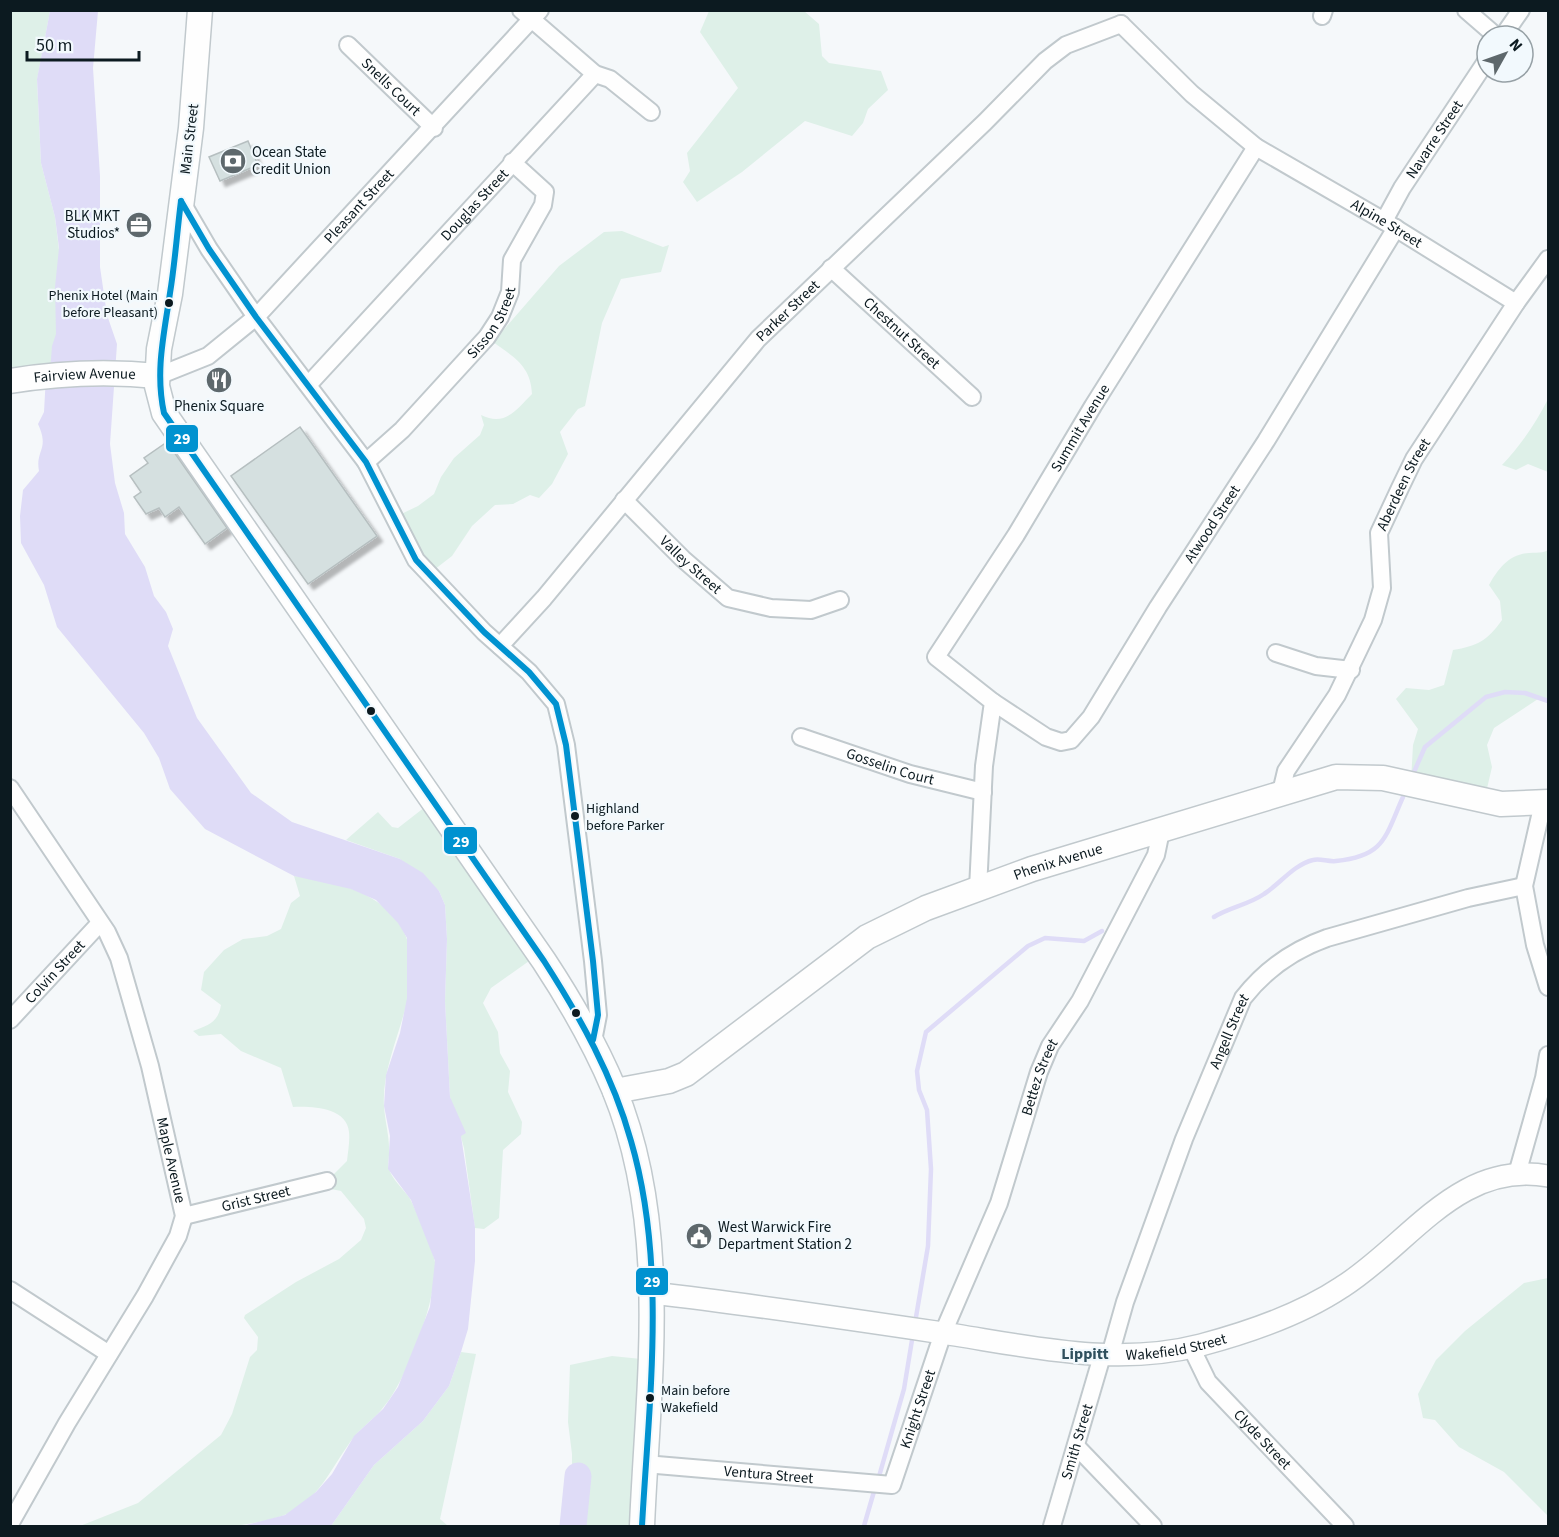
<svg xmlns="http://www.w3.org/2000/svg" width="1559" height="1537" viewBox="0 0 1559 1537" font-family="'Source Sans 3',sans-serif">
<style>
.green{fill:#def0e8}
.water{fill:#dfdcf7}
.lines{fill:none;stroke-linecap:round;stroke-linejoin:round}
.stream{stroke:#dfdcf7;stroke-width:4.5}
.river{stroke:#dfdcf7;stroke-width:27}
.building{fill:#d5e0e0;stroke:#b6bfc0;stroke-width:1.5;filter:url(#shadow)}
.minor-casing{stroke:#c1c9cd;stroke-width:20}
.tertiary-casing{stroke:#c1c9cd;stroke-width:24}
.secondary-casing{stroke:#c1c9cd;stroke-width:27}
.minor{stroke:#fefefe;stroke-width:16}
.tertiary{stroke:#fefefe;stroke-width:21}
.secondary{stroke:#fefefe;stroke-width:24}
.bus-1-casing{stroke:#f2f9fd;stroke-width:10}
.bus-1{stroke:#0092d0;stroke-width:6}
.bus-dot{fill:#0c1a20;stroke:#f2f9fd;stroke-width:2}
.labels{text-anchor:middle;stroke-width:4.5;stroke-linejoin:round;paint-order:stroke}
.bus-label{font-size:14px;fill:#0c1a20;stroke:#f2f9fd;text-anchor:start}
.street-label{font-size:15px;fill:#0c1a20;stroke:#f2f9fd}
.poi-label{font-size:15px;fill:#0c1a20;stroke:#f2f9fd;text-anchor:start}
.neighbourhood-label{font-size:16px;font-weight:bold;fill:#2e4f5d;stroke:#f2f9fd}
.line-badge{stroke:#f2f9fd;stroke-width:2}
.badge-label{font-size:16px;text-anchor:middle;font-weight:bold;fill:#fff}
</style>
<defs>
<filter id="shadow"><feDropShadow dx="5.5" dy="5.5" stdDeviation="1.5" flood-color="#0004"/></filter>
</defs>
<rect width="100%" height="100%" fill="#f5f8fa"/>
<g class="green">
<path d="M 11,11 L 50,11 L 37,80 L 41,163 L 55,217 L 64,291 L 50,372 L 11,381 Z"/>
<path d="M 709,11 L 804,11 L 819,24 L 822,56 L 829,63 L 881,71 L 888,90 L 868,109 L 863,123 L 852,136 L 805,121 L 742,172 L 697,202 L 683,182 L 690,171 L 687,153 L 738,88 L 700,32 Z"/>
<path d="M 622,231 L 663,247 L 669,245 L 661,272 L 621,279 L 602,323 L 585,406 L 578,409 L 560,432 L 568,454 L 552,484 L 539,498 L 530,495 L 513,504 L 495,505 L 472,526 L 452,556 L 430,573 L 397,516 L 418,506 L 434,494 L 441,477 L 454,458 L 480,435 L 484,425 L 481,415 C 505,427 516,410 532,394 C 531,366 514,357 493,342 L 559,266 L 604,232 Z"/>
<path d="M 1548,399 L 1548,472 L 1528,464 L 1516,470 L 1502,465 C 1521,445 1536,423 1548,399 Z"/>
<path d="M 1548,550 L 1548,699 L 1541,697 L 1494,728 L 1487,745 L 1492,767 L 1485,797 L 1411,781 L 1413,745 L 1418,729 L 1396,699 L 1406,688 L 1429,690 L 1444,685 L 1453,650 C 1477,646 1487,641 1502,620 L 1500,601 L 1489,585 C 1498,569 1509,554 1529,553 C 1537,552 1542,554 1548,550 Z"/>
<path d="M 434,800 L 539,954 L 491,988 L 483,1003 L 498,1032 L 500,1053 L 510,1071 L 508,1092 L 522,1122 L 521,1134 L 503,1150 L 499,1218 L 484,1229 L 475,1228 L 464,1148 L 450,1097 L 445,1001 L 447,939 L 445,905 L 439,891 L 400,859 L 346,840 L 378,812 L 392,827 L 398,828 Z"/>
<path d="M 294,876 C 331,879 378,892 399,923 C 436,981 380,1046 384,1106 C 385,1123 390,1137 389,1155 C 389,1159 387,1166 389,1169 C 392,1179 403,1189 409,1197 C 414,1205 434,1253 435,1262 C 438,1297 406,1383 382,1409 C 374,1419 362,1427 354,1437 C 332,1465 319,1503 282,1516 C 220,1536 144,1526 80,1526 L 138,1503 L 221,1435 L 232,1414 L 250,1357 L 257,1350 L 258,1337 L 244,1318 L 245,1315 L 296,1282 L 339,1259 L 361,1240 L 366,1228 L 364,1219 L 341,1191 L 321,1187 L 347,1161 C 348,1151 350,1141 349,1132 C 347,1107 310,1106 293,1107 L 281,1068 L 241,1051 L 221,1034 L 199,1036 L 193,1031 C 208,1025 218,1023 221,1005 L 201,990 L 204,972 L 224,950 L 243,939 L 267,936 L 281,929 L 291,903 L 300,896 Z"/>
<path d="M 1548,1278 L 1548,1516 L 1504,1472 L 1459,1447 L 1435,1420 L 1423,1418 L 1418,1394 L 1436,1360 L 1465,1331 L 1524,1283 Z"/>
<path d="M 461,1352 L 476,1354 L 440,1519 L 448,1526 L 331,1526 L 374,1465 L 423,1421 L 449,1386 Z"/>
<path d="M 612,1356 L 651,1360 L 643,1526 L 566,1526 L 572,1497 L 572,1454 L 568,1422 L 570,1365 Z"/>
</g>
<path class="water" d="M 50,11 L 98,11 L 93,68 L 100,176 L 100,267 L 107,315 L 117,344 L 110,444 L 115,483 L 124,513 L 125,534 L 145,567 L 154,596 L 166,612 L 173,629 L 168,646 L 197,718 L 251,793 L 292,822 L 400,859 L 423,873 L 439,891 L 445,905 L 447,939 L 445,1001 L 450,1097 L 466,1133 L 461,1136 L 475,1227 L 475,1261 L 468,1329 L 461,1352 L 449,1386 L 423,1421 L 374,1465 L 331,1526 L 242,1526 L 285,1515 L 316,1492 L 332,1474 L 354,1436 L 383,1409 L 398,1387 L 430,1307 L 435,1261 L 411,1200 L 388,1169 L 390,1136 L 384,1106 L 386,1075 L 400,1033 L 407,998 L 407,938 L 398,923 L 376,900 L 351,889 L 294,876 L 205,829 L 170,789 L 159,758 L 144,733 L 57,627 L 44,585 L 21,543 L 20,516 L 23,490 L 39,471 C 35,450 50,450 38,424 L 44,412 L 46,376 L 50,372 L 52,346 L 56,334 L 55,287 L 59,248 L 55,217 L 41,163 L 37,79 Z"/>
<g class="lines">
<g class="stream">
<path d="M 1414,772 L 1425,747 L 1486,697 L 1505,692 L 1525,693 L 1548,701"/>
<path d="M 1214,917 C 1230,907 1248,905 1264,894 C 1280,884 1293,865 1313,860 C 1320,858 1328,862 1336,861 C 1385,856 1385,837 1403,797"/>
<path d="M 915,1323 L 928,1246 L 931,1169 L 927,1110 L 919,1090 L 917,1071 L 926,1032 L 1028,946 L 1045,938 L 1084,941 L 1102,931"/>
<path d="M 878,1480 L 904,1389 L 913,1334"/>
<path d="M 864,1526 L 875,1488"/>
</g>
<path class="river" d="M 573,1526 L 578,1476"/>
</g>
<g class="building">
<path d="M 248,141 L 258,165 L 220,181 L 209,157 Z"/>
<path d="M 300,427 L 377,536 L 308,584 L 231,476 Z"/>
<path d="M 167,442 L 227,528 L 205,544 L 179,507 L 165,517 L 159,508 L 146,514 L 134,497 L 141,492 L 130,476 L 148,463 L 144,458 Z"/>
</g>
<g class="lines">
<defs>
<g id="minor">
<path d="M 521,10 L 595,74 L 610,79 L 651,112"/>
<path d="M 1466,10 L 1496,36"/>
<path d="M 1322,16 L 1324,10"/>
<path id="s1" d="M 1121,24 L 1192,94 L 1256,147 L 1384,221 L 1516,303"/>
<path d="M 1503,36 L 1521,10"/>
<path id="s2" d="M 348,45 L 434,128"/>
<path d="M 181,201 L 209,249 L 256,317 L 366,462 L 416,560 L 484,632 L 529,672 L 556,704 L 566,745 L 593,961 L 598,1015 L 593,1041"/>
<path id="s3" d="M 1384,221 L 1402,188 L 1487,60"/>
<path id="s4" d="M 831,268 L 972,397"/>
<path id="s5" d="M 158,376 L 208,356 L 256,317 L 540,10"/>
<path id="s6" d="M 309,384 L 595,74"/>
<path id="s7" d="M 366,462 L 402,430 L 487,337 L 500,317 L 510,292 L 512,260 L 543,205 L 545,192 L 512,162"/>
<path id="s8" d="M 624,500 L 683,559 L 728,598 L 771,608 L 811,610 L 840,600"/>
<path id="s9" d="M 500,646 L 544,598 L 758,339 L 985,122 L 1045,61 L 1066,45 L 1121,24"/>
<path d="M 1276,653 L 1316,666 L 1351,670"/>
<path id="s10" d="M 993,702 L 1046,737 L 1061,742 L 1071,740 L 1091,717 L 1158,607 L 1266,441 L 1396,228"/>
<path id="s11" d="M 801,737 L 910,774 L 983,792"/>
<path id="s12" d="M 10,788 L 107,932 L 119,958 L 150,1066 L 184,1216 L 178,1236 L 145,1296 L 67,1423 L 10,1524"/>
<path id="s13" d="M 1281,792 L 1286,771 L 1337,695 L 1373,620 L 1382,588 L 1379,533 L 1400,488 L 1414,459 L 1516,303 L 1548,259"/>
<path d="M 1543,803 L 1524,886 L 1535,945 L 1548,987"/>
<path id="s14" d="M 978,889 L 984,766 L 993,702 L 936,657 L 1016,535 L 1093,406 L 1256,147"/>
<path id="s15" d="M 10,1020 L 100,923"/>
<path d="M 1517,1174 L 1544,1078 L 1548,1055"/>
<path id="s16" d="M 184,1216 L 327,1181"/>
<path d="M 10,1290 L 109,1354"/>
<path id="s17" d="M 1191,1347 L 1208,1382 L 1345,1526"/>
<path id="s18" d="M 1110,1355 L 1125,1302 L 1184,1139 L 1243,998 C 1265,970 1293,950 1327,938 L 1468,898 L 1524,886"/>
<path d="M 1076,1446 L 1153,1526"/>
<path id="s19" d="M 645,1464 L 892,1485 L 943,1333 L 999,1203 L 1039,1072 L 1050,1046 L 1080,1001 L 1156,855 L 1161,831"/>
<path id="s20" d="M 1052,1526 L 1102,1356"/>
</g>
<g id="tertiary">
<path id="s21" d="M 653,1293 C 747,1304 842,1318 936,1332 C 1024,1345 1112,1368 1201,1345 C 1250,1332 1300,1315 1342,1287 C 1409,1245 1458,1160 1548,1176"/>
</g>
<g id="secondary">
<path d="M 200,10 L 191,128 L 170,294 L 159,349 L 157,386 L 164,413 L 544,961 C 571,1002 595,1044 614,1089 C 671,1227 648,1382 642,1526"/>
<path id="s22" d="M 10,381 C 59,373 109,371 158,376"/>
<path id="s23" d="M 615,1091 L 669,1081 L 686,1074 L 867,937 L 926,908 L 1032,869 L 1336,777 L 1383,778 L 1501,804 L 1548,802"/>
</g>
</defs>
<use href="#minor" class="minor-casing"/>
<use href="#tertiary" class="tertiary-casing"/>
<use href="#secondary" class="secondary-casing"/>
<use href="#minor" class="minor"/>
<use href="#tertiary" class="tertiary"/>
<use href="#secondary" class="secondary"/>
<defs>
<g id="bus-1">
<path d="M 181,201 C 177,232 175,263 170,293 C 164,335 155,371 164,413 L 544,961 C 580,1017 613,1076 631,1141 C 667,1264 649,1400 642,1526"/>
<path d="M 181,201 L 209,249 L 256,317 L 366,462 L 416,560 L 484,632 L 529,672 L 556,704 L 566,745 L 593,961 L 598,1015 L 593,1040"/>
</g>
</defs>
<use href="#bus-1" class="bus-1-casing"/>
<use href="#bus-1" class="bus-1"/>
</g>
<defs>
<symbol id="bank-disc" viewBox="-11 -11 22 22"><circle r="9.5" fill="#5e686c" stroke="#f2f9fd"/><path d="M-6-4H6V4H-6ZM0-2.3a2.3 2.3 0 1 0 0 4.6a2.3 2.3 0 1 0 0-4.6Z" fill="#fff"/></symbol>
<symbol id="office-disc" viewBox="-11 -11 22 22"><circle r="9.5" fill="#5e686c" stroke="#f2f9fd"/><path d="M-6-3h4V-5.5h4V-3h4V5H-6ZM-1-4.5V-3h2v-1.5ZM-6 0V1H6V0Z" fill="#fff"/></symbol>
<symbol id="restaurant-disc" viewBox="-11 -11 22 22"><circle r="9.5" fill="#5e686c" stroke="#f2f9fd"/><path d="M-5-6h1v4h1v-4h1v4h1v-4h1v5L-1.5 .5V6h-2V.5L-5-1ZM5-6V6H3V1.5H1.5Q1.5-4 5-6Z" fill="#fff"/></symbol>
<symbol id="civic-disc" viewBox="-11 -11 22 22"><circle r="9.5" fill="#5e686c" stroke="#f2f9fd"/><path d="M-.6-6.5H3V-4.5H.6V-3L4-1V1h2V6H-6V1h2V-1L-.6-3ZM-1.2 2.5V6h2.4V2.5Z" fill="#fff"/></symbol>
</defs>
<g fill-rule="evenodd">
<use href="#bank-disc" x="218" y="146" width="30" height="30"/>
<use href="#office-disc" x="124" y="210" width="30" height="30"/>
<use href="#restaurant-disc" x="204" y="365" width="30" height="30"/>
<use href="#civic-disc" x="684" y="1221" width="30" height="30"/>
</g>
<g class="bus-dot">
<circle cx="169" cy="303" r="5"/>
<circle cx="371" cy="711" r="5"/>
<circle cx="575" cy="816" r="5"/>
<circle cx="576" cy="1013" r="5"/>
<circle cx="650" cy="1398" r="5"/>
</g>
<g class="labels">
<g class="bus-label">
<text x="158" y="300" text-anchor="end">Phenix Hotel (Main<tspan x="158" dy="17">before Pleasant)</tspan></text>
<text x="586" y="813">Highland<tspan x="586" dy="17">before Parker</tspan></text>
<text x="661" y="1395">Main before<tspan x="661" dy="17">Wakefield</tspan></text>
</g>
<g class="street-label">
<text dy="5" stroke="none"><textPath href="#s2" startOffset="60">Snells Court</textPath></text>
<text transform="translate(189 139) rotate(-83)" y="5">Main Street</text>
<text dy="5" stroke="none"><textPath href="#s3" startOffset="96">Navarre Street</textPath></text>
<text dy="5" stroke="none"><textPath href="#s6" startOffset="244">Douglas Street</textPath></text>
<text dy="5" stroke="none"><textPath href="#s5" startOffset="267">Pleasant Street</textPath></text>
<text dy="5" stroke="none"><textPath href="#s1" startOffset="334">Alpine Street</textPath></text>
<text dy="5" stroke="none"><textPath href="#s9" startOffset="442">Parker Street</textPath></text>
<text dy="5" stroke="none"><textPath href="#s7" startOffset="189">Sisson Street</textPath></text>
<text dy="5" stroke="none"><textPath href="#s4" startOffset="96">Chestnut Street</textPath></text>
<text dy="5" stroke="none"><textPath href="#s22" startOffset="75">Fairview Avenue</textPath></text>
<text dy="5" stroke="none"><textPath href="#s14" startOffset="531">Summit Avenue</textPath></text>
<text dy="5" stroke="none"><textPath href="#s13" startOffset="339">Aberdeen Street</textPath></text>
<text dy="5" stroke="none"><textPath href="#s10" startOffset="348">Atwood Street</textPath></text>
<text dy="5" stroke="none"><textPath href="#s8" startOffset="93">Valley Street</textPath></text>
<text dy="5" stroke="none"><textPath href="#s11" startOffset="94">Gosselin Court</textPath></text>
<text dy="5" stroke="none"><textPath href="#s23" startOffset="506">Phenix Avenue</textPath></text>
<text dy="5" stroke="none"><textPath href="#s15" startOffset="66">Colvin Street</textPath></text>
<text dy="5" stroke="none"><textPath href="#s18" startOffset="345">Angell Street</textPath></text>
<text dy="5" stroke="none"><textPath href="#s19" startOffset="682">Bettez Street</textPath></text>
<text dy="5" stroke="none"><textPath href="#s12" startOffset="411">Maple Avenue</textPath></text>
<text dy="5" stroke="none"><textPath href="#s16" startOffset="74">Grist Street</textPath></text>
<text dy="5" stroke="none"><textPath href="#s21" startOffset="528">Wakefield Street</textPath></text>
<text dy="5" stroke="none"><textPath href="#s19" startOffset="328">Knight Street</textPath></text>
<text dy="5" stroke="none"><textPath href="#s17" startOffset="118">Clyde Street</textPath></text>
<text dy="5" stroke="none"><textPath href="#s20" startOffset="88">Smith Street</textPath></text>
<text dy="5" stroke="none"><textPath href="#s19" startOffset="124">Ventura Street</textPath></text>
</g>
<g class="poi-label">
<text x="252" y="157">Ocean State<tspan x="252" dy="17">Credit Union</tspan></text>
<text x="120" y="221" text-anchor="end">BLK MKT<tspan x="120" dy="17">Studios*</tspan></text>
<text x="219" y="411" text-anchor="middle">Phenix Square</text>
<text x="718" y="1232">West Warwick Fire<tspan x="718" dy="17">Department Station 2</tspan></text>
</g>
<g class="neighbourhood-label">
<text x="1085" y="1359">Lippitt</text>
</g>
</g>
<g class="line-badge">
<rect x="165" y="424" width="34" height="29" rx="6" fill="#0092d0"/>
<rect x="443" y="826" width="35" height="29" rx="6" fill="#0092d0"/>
<rect x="635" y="1267" width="34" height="29" rx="6" fill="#0092d0"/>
</g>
<g class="badge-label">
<text x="182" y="444">29</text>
<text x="461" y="847">29</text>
<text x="652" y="1287">29</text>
</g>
<rect width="1559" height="1537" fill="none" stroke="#0c1a20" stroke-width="24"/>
<g transform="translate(1505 54) rotate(50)"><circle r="28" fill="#f2f9fd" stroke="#96a0a5" stroke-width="1.5"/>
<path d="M0-4.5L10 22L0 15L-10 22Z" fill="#5e686c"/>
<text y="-9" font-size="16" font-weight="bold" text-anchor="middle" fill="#0c1a20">N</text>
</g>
<path d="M27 51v9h112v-9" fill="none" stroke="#0c1a20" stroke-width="3"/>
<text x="36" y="51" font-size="18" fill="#0c1a20" stroke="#f2f9fd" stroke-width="4.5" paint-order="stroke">50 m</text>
</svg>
